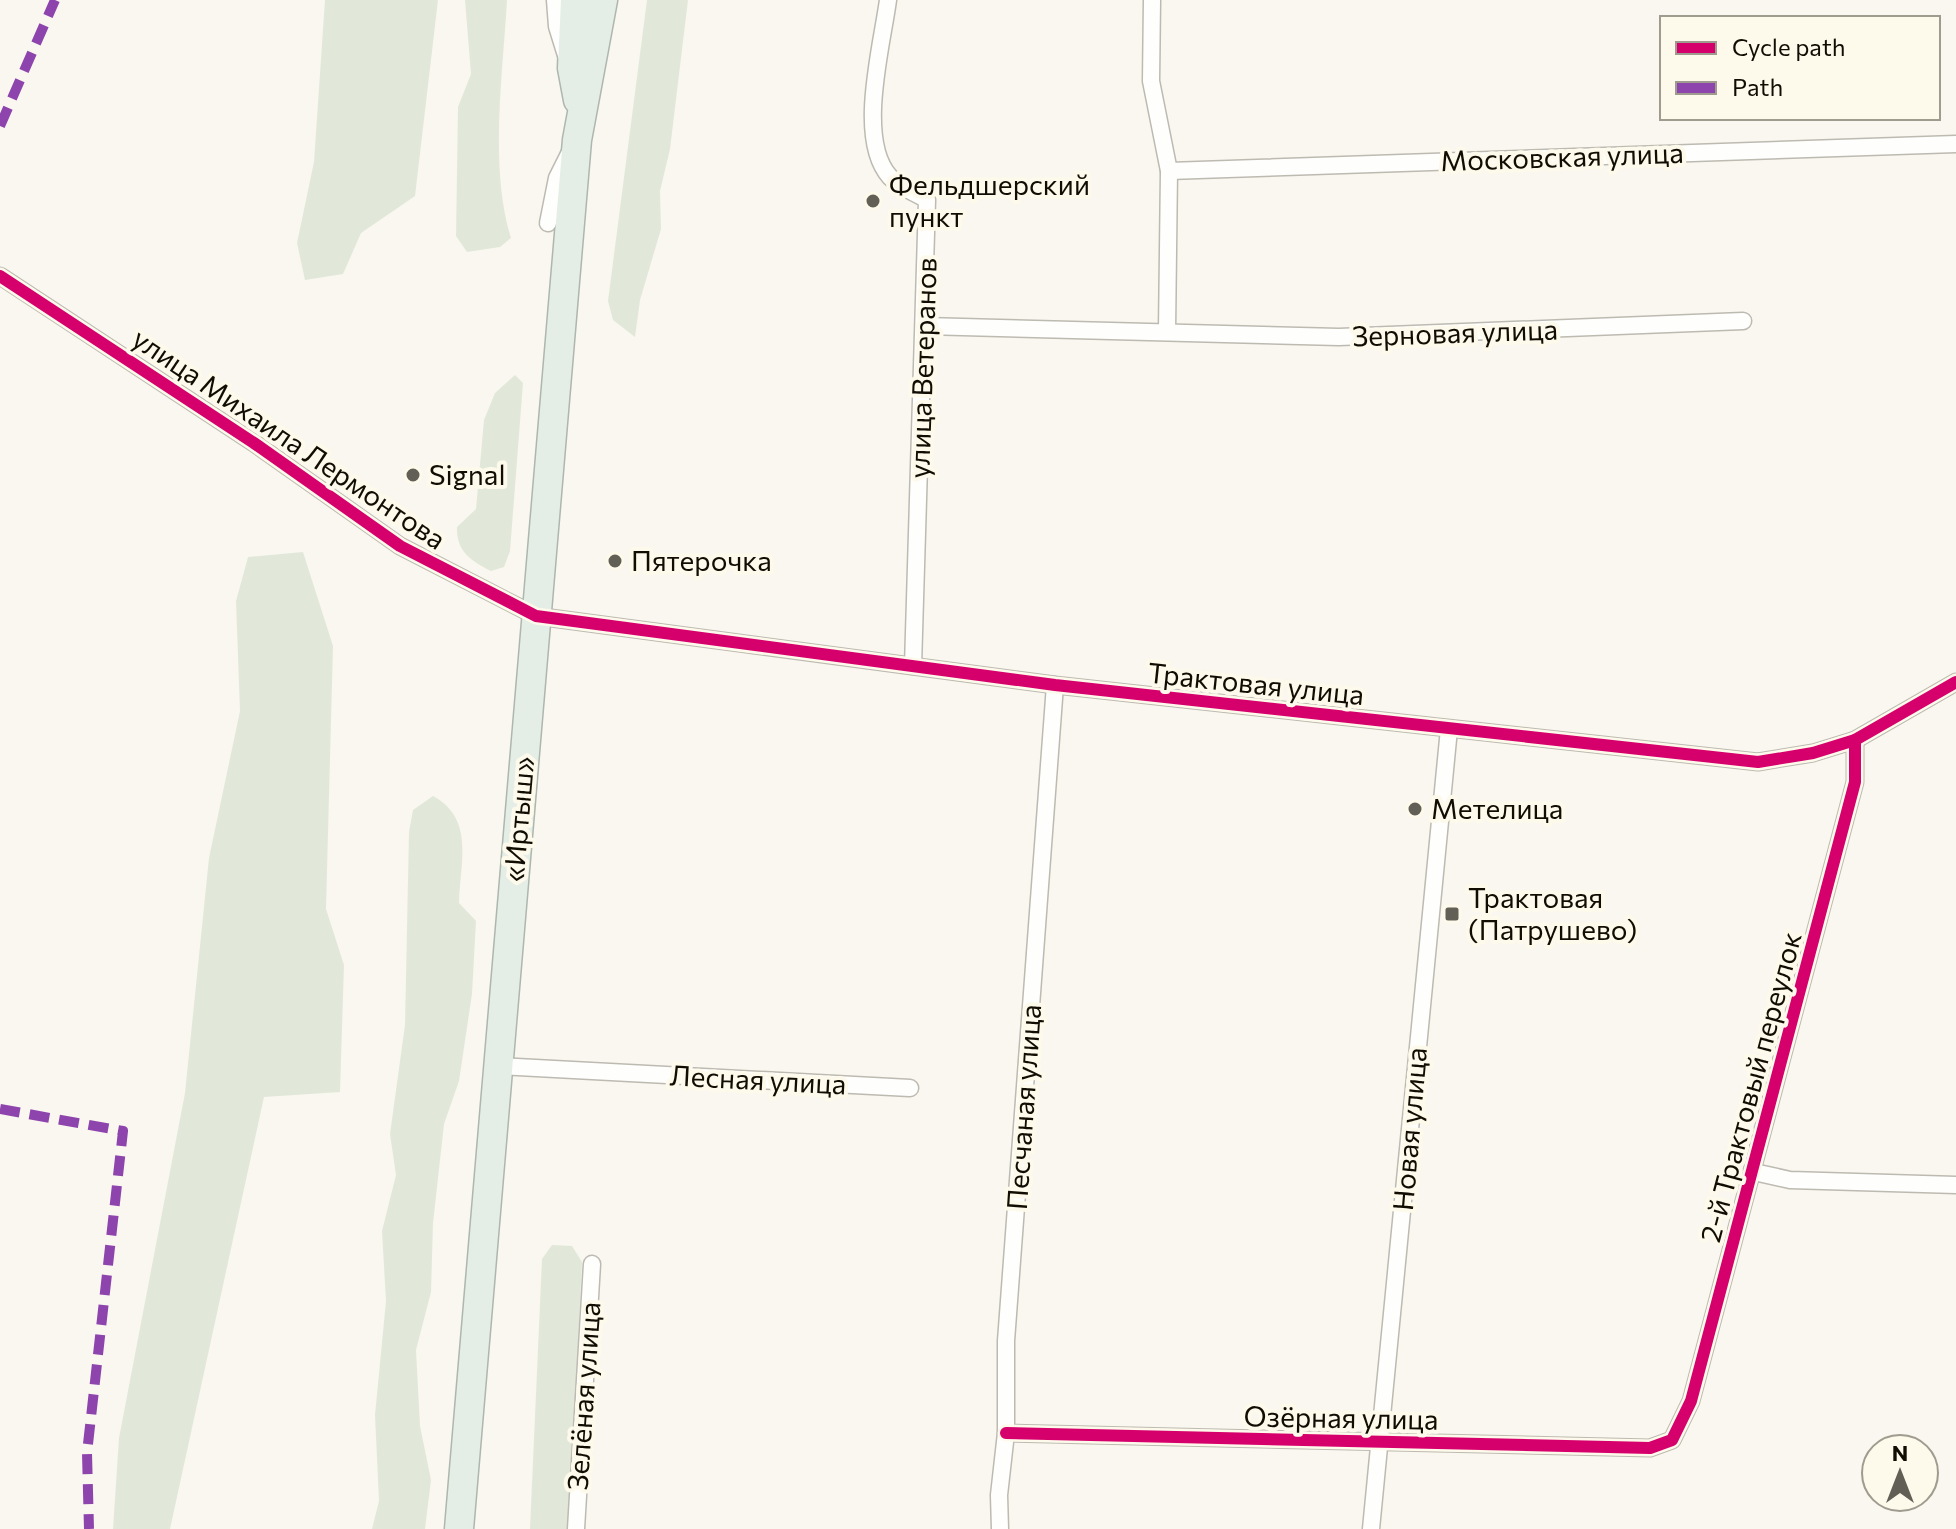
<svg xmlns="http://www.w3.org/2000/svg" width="1956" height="1529" viewBox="0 0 1956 1529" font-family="Commissioner,sans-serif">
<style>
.green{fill:#e1e8da}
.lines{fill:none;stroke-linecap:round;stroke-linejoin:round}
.minor-casing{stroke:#bdbab1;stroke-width:19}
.tertiary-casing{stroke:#bdbab1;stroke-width:23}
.trunk-casing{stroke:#adb7ad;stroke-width:31}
.minor{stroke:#fefefd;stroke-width:16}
.tertiary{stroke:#fefefd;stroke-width:20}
.trunk{stroke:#e4eee7;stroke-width:28}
.quiet{stroke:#8e44ad;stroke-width:10;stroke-dasharray:20 10;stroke-linecap:butt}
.cycleway-casing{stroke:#fdf9eb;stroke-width:17}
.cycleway{stroke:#d6006c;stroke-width:12}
.poi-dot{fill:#625f56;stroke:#fdf9eb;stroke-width:3}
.labels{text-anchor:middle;stroke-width:8;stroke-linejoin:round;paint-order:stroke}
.street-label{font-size:28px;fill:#110d03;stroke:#fdf9eb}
.poi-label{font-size:28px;fill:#110d03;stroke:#fdf9eb;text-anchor:start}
</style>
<rect width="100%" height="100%" fill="#f9f7ef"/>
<g class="green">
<path d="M 325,0 L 438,0 L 415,196 L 361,233 L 343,274 L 305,280 L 297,243 L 314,162 Z"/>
<path d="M 465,0 L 507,0 C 503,73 489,168 511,238 L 500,247 L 467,252 L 456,236 L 458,107 L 471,74 Z"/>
<path d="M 647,0 L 688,0 L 670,149 L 660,191 L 661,229 L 640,300 L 635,337 L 613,320 L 608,301 Z"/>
<path d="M 515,375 L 523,383 L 510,551 L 504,567 L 491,571 C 471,561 456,551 457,527 L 476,509 L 484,420 L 495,393 Z"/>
<path d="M 303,552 L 333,646 L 326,909 L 344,965 L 340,1092 L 264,1097 L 170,1529 L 113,1529 L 119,1438 L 185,1093 L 209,858 L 240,711 L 236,601 L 248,557 Z"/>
<path d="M 433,796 C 475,819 460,862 459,903 L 476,921 L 472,994 L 459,1081 L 444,1124 L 433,1223 L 431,1292 L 416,1350 L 420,1426 L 431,1480 L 425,1529 L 372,1529 L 379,1501 L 375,1415 L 386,1301 L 382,1231 L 396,1175 L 390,1134 L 405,1025 L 409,832 L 413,810 Z"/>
<path d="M 552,1245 L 572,1246 L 582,1262 L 569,1529 L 530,1529 L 542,1259 Z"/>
</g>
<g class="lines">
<defs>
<g id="minor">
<path d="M 888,0 C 882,46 856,140 890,177 C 899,187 916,193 927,200 L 913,666"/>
<path d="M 1152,0 L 1151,81 L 1169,171 L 1167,331"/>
<path d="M 1169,171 L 1956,144"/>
<path d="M 548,223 L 557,178 L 570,152"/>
<path d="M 0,276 L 254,443 L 400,546 L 536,616 L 1055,685 L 1758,762 L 1813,753 L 1855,740 L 1956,682"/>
<path d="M 925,326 L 1339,337 L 1743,321"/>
<path d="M 497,1066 L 910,1088"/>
<path d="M 1754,1172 L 1790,1180 L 1956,1185"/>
<path d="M 1006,1433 L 1650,1448 L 1672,1440 L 1691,1401 L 1855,782 L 1855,740"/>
<path d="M 576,1529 L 592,1264"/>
<path d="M 1000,1529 L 999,1495 L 1006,1433 L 1006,1341 L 1055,685"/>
<path d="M 1371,1529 L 1449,729"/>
</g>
<path id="tertiary" d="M 557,0 L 559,26 L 568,55"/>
<g id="trunk">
<path d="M 575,0 L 572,68 L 578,100"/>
<path d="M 459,1529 L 577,140 L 603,0"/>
</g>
</defs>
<use href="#minor" class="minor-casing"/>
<use href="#tertiary" class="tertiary-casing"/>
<use href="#trunk" class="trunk-casing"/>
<use href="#minor" class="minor"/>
<use href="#tertiary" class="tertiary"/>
<use href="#trunk" class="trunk"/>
<g class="quiet">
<path d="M 0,126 L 55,0"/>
<path d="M 0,1109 L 123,1131 L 87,1453 L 89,1529"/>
</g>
<defs>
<g id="cycleway">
<path d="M 0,276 L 254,443 L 400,546 L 536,616 L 1055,685 L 1758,762 L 1813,753 L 1855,740 L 1956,682"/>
<path d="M 1006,1433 L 1650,1448 L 1672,1440 L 1691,1401 L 1855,782 L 1855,740"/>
</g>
</defs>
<use href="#cycleway" class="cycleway-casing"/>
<use href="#cycleway" class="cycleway"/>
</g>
<g class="poi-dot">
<circle cx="873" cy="201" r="8"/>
<circle cx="413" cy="475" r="8"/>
<circle cx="615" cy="561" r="8"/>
<circle cx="1415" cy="809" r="8"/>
<rect x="1444" y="906" width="16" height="16" rx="4"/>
</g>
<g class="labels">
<g class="street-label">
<text transform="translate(1562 157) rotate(-2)" y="10">Московская улица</text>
<text transform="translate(1455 333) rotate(-2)" y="10">Зерновая улица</text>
<text transform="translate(923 368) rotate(-88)" y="10">улица Ветеранов</text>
<text transform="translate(289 439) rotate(34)" y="10">улица Михаила Лермонтова</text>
<text transform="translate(1256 684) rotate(6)" y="10">Трактовая улица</text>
<text transform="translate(519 819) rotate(-85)" y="10">«Иртыш»</text>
<text transform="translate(758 1080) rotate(3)" y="10">Лесная улица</text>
<text transform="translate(1751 1087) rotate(-75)" y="10">2-й Трактовый переулок</text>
<text transform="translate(1024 1107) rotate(-86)" y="10">Песчаная улица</text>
<text transform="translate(1410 1129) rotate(-85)" y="10">Новая улица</text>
<text transform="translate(584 1396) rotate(-86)" y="10">Зелёная улица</text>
<text transform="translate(1341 1418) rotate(1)" y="10">Озёрная улица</text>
</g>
<g class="poi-label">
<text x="889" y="195">Фельдшерский<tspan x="889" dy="32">пункт</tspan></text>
<text x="429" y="485">Signal</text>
<text x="631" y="571">Пятерочка</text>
<text x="1431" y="819">Метелица</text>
<text x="1468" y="908">Трактовая<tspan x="1468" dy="32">(Патрушево)</tspan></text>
</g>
</g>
<rect x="1660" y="16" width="280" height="104" fill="#fdf9eb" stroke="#9f9b8e" stroke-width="2"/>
<rect x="1676" y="42" width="40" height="12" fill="#d6006c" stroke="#9f9b8e" stroke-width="2"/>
<text x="1732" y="56" font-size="24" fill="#110d03">Cycle path</text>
<rect x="1676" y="82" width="40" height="12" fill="#8e44ad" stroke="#9f9b8e" stroke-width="2"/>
<text x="1732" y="96" font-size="24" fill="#110d03">Path</text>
<g transform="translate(1900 1473)"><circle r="38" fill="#fdf9eb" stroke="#9f9b8e" stroke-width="2"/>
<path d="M0-6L14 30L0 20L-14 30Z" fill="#625f56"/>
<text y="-12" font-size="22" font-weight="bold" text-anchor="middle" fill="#110d03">N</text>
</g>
</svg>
